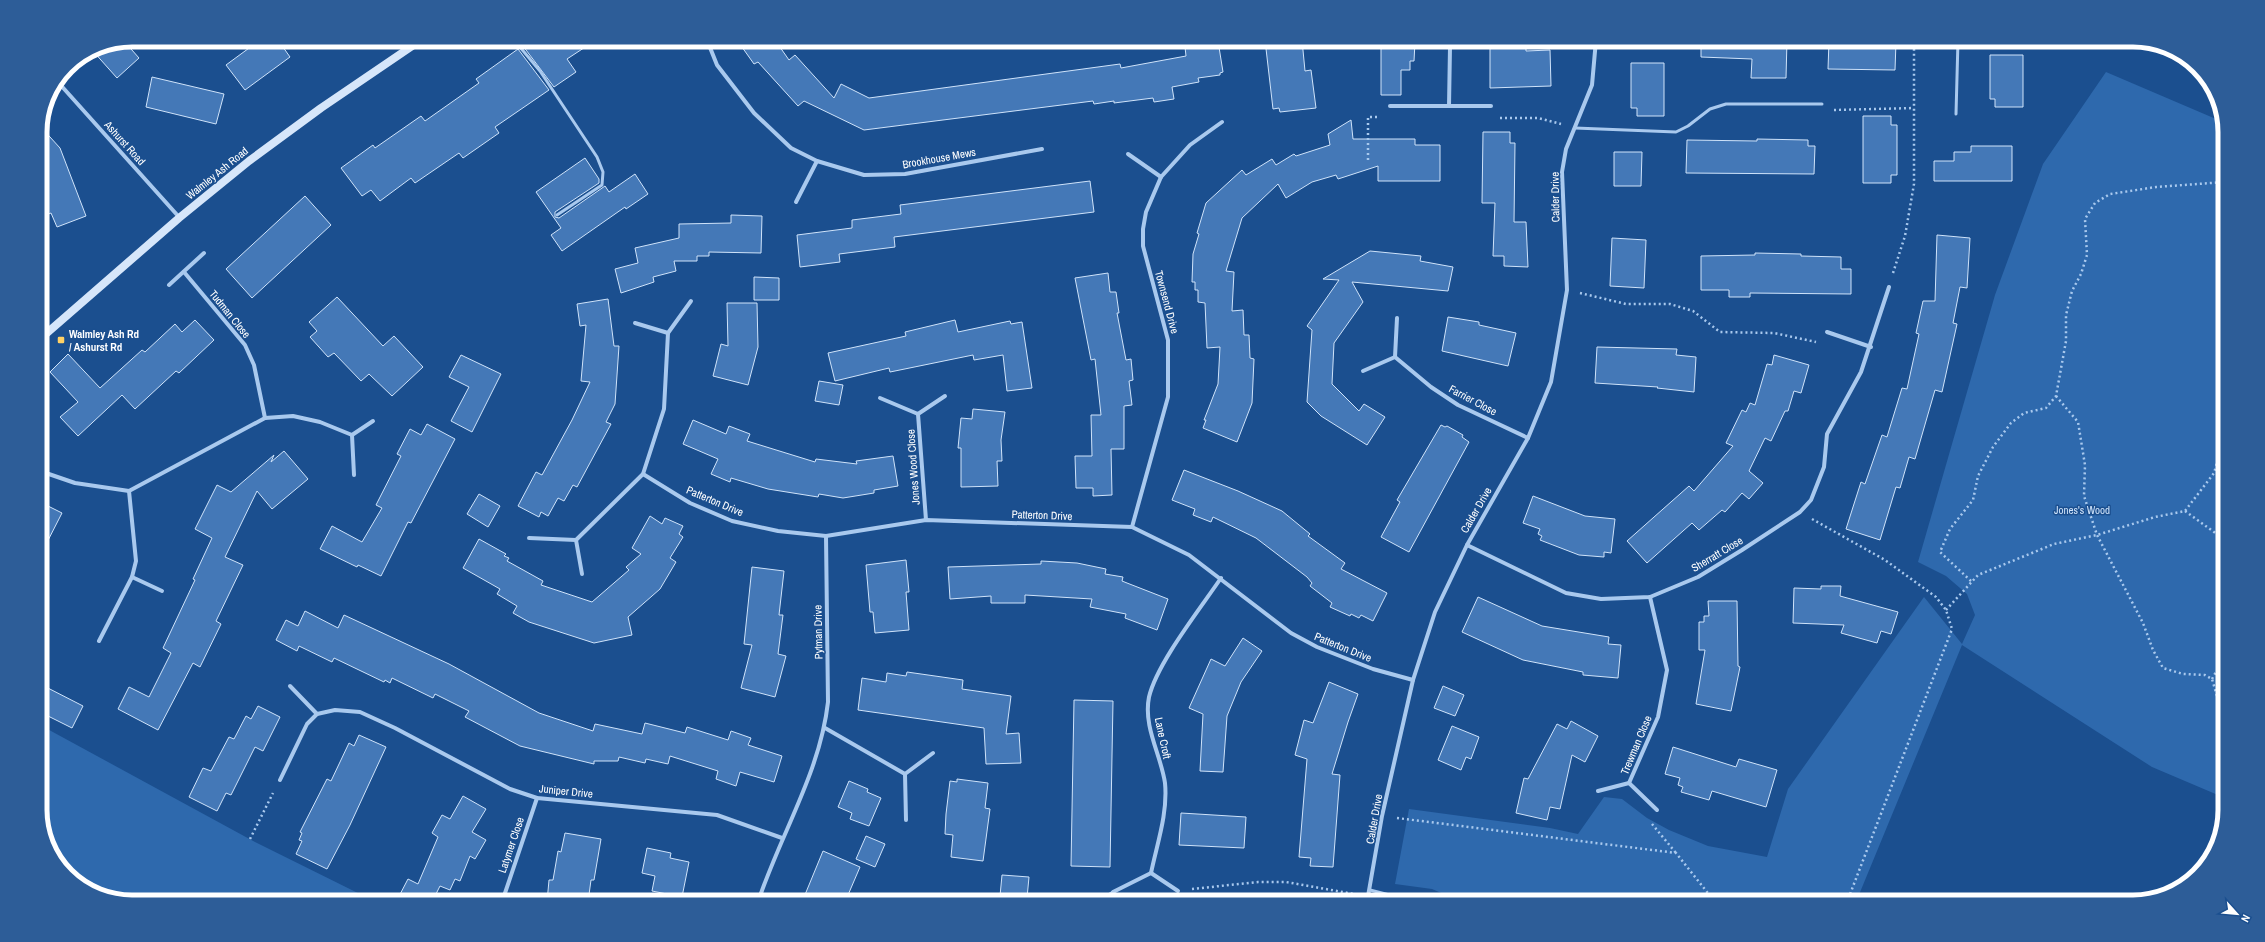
<svg xmlns="http://www.w3.org/2000/svg" width="2265" height="942" viewBox="0 0 2265 942" font-family="'Archivo Narrow',sans-serif">
<style>
.green{fill:#2e69ad}
.building{fill:#4478b7;stroke:#cfe3fa}
.lines{fill:none;stroke-linecap:round;stroke-linejoin:round}
.path{stroke:#a9c9ee;stroke-width:2.5;stroke-dasharray:2 3;stroke-linecap:butt}
.lane{stroke:#a9c9ee;stroke-width:3}
.street{stroke:#a9c9ee;stroke-width:4}
.secondary{stroke:#d6e6fa;stroke-width:8}
.poi-dot{fill:#ffd166;stroke:#1b4f8f;stroke-width:1.5}
.labels{text-anchor:middle;stroke-width:3;stroke-linejoin:round;paint-order:stroke}
.street-label{font-size:11px;fill:#fff;stroke:#1b4f8f}
.poi-label{font-size:11px;font-weight:bold;fill:#fff;stroke:#1b4f8f;text-anchor:start}
.park-label{font-size:11px;fill:#cfe3fa;stroke:#1b4f8f}
.rim{fill:none;stroke:#fff;stroke-width:5}
</style>
<rect width="100%" height="100%" fill="#1b4f8f"/>
<g class="green">
<path d="M 2106,72 L 2223,122 L 2225,126 L 2225,798 L 2152,767 L 1962,645 L 1856,902 L 1462,902 L 1432,889 L 1395,884 L 1409,809 L 1550,828 L 1578,834 L 1604,797 L 1622,799 L 1647,818 L 1669,830 L 1708,846 L 1767,857 L 1788,789 L 1924,597 L 1962,644 L 1975,615 L 1967,594 L 1946,576 L 1918,562 L 1995,295 L 2043,164 Z"/>
<path d="M 40,725 L 255,842 L 376,902 L 132,902 L 97,895 L 59,866 L 40,816 Z"/>
</g>
<g class="building">
<path d="M 260,40 L 278,40 L 290,57 L 245,90 L 226,65 Z"/>
<path d="M 532,40 L 596,40 L 567,59 L 576,72 L 554,87 L 523,46 Z"/>
<path d="M 737,40 L 775,40 L 789,60 L 795,55 L 834,98 L 841,84 L 869,98 L 1120,64 L 1121,68 L 1186,56 L 1185,47 L 1218,41 L 1223,72 L 1220,73 L 1220,75 L 1198,78 L 1199,82 L 1172,87 L 1174,99 L 1154,102 L 1153,98 L 1114,103 L 1114,101 L 1094,104 L 1093,101 L 864,130 L 804,101 L 798,106 L 758,62 L 754,64 Z"/>
<path d="M 1265,40 L 1302,40 L 1305,71 L 1311,70 L 1316,108 L 1280,112 L 1279,108 L 1273,109 Z"/>
<path d="M 1381,40 L 1410,40 L 1410,42 L 1415,42 L 1414,61 L 1410,61 L 1410,70 L 1401,70 L 1401,95 L 1381,95 Z"/>
<path d="M 1701,40 L 1787,40 L 1786,78 L 1751,78 L 1752,59 L 1701,57 Z"/>
<path d="M 1889,40 L 1889,42 L 1896,42 L 1895,70 L 1828,69 L 1829,41 Z"/>
<path d="M 124,41 L 139,58 L 117,78 L 92,50 L 97,47 Z"/>
<path d="M 1526,44 L 1526,51 L 1550,50 L 1551,86 L 1490,88 L 1490,45 Z"/>
<path d="M 518,49 L 549,90 L 495,127 L 499,133 L 463,158 L 459,153 L 415,183 L 411,178 L 380,201 L 371,190 L 362,196 L 341,168 L 373,145 L 375,148 L 421,116 L 425,121 L 479,83 L 476,79 Z"/>
<path d="M 1990,55 L 2023,55 L 2023,107 L 1995,107 L 1995,99 L 1990,99 Z"/>
<path d="M 1631,63 L 1664,63 L 1664,116 L 1637,116 L 1637,108 L 1631,108 Z"/>
<path d="M 152,77 L 224,94 L 216,124 L 146,107 Z"/>
<path d="M 1863,116 L 1891,116 L 1891,125 L 1897,125 L 1897,175 L 1891,175 L 1891,183 L 1863,183 Z"/>
<path d="M 1351,120 L 1353,139 L 1415,139 L 1415,145 L 1440,145 L 1440,181 L 1378,181 L 1378,166 L 1338,179 L 1336,175 L 1312,182 L 1286,198 L 1278,184 L 1242,218 L 1226,271 L 1234,272 L 1232,311 L 1243,310 L 1244,335 L 1249,335 L 1250,358 L 1254,359 L 1252,403 L 1237,442 L 1203,428 L 1206,420 L 1204,420 L 1218,384 L 1220,347 L 1207,348 L 1205,303 L 1198,302 L 1198,290 L 1195,290 L 1195,282 L 1192,282 L 1193,254 L 1199,234 L 1197,233 L 1206,203 L 1242,170 L 1246,175 L 1272,159 L 1276,165 L 1294,154 L 1296,156 L 1330,145 L 1328,134 Z"/>
<path d="M 40,126 L 60,148 L 86,216 L 57,227 L 51,213 L 46,215 L 40,201 Z"/>
<path d="M 1483,132 L 1510,132 L 1510,143 L 1515,143 L 1514,222 L 1526,222 L 1528,267 L 1504,266 L 1504,256 L 1493,256 L 1495,203 L 1482,203 Z"/>
<path d="M 1757,139 L 1808,140 L 1808,146 L 1815,146 L 1814,174 L 1686,173 L 1687,140 L 1757,141 Z"/>
<path d="M 1971,146 L 2012,146 L 2012,181 L 1934,181 L 1934,161 L 1954,161 L 1954,152 L 1971,152 Z"/>
<path d="M 1614,152 L 1642,152 L 1641,186 L 1614,186 Z"/>
<path d="M 585,158 L 599,179 L 599,183 L 555,212 L 555,217 L 559,218 L 605,186 L 609,192 L 635,174 L 648,194 L 626,209 L 625,207 L 562,251 L 551,235 L 561,228 L 536,192 Z"/>
<path d="M 1090,181 L 1094,212 L 894,237 L 895,247 L 839,254 L 840,262 L 800,267 L 797,235 L 852,228 L 852,220 L 901,214 L 900,205 Z"/>
<path d="M 305,196 L 331,225 L 252,298 L 226,269 Z"/>
<path d="M 731,215 L 762,216 L 761,253 L 709,252 L 709,256 L 697,256 L 697,261 L 674,261 L 676,271 L 653,277 L 654,282 L 621,293 L 615,269 L 638,263 L 635,248 L 679,238 L 679,224 L 731,223 Z"/>
<path d="M 1937,235 L 1970,238 L 1967,288 L 1960,287 L 1953,323 L 1957,324 L 1942,392 L 1935,390 L 1915,459 L 1909,457 L 1900,488 L 1896,487 L 1880,540 L 1846,529 L 1861,482 L 1865,484 L 1882,435 L 1887,437 L 1902,388 L 1907,389 L 1919,334 L 1916,333 L 1923,301 L 1935,301 Z"/>
<path d="M 1612,238 L 1646,240 L 1644,288 L 1610,286 Z"/>
<path d="M 1370,251 L 1421,256 L 1420,261 L 1453,267 L 1448,291 L 1352,282 L 1363,302 L 1334,343 L 1332,384 L 1359,411 L 1364,404 L 1385,417 L 1367,445 L 1321,416 L 1307,402 L 1312,330 L 1307,326 L 1339,280 L 1323,279 Z"/>
<path d="M 1755,253 L 1801,254 L 1801,256 L 1841,257 L 1841,269 L 1851,269 L 1851,294 L 1750,293 L 1750,297 L 1729,297 L 1729,290 L 1701,290 L 1701,256 L 1755,255 Z"/>
<path d="M 1108,273 L 1110,292 L 1116,292 L 1119,313 L 1117,313 L 1126,360 L 1131,359 L 1133,380 L 1129,381 L 1132,405 L 1124,406 L 1124,449 L 1111,449 L 1112,495 L 1093,496 L 1093,488 L 1076,488 L 1075,456 L 1092,456 L 1091,415 L 1101,415 L 1095,359 L 1091,360 L 1075,278 Z"/>
<path d="M 754,277 L 779,278 L 779,300 L 754,300 Z"/>
<path d="M 337,297 L 383,346 L 394,336 L 423,367 L 392,396 L 369,374 L 361,381 L 334,353 L 328,357 L 310,337 L 317,331 L 309,322 Z"/>
<path d="M 608,299 L 614,346 L 619,346 L 615,404 L 606,422 L 611,424 L 577,487 L 573,485 L 564,501 L 558,498 L 548,516 L 541,512 L 539,517 L 518,506 L 536,472 L 542,475 L 572,420 L 590,382 L 581,381 L 586,325 L 580,326 L 577,304 Z"/>
<path d="M 727,303 L 757,303 L 758,347 L 748,385 L 713,376 L 721,344 L 728,346 Z"/>
<path d="M 1448,317 L 1479,322 L 1479,325 L 1516,333 L 1508,366 L 1442,351 Z"/>
<path d="M 195,320 L 214,340 L 179,373 L 176,371 L 135,409 L 122,395 L 78,436 L 60,417 L 78,402 L 50,372 L 68,354 L 100,388 L 142,350 L 145,352 L 175,324 L 182,332 Z"/>
<path d="M 955,320 L 958,332 L 1010,321 L 1011,324 L 1022,322 L 1032,388 L 1007,391 L 1003,355 L 974,360 L 973,355 L 890,372 L 889,368 L 835,381 L 828,353 L 906,336 L 905,332 Z"/>
<path d="M 1597,347 L 1677,349 L 1676,355 L 1696,357 L 1694,392 L 1657,388 L 1658,387 L 1595,383 Z"/>
<path d="M 461,355 L 501,374 L 472,432 L 451,421 L 469,387 L 449,377 Z"/>
<path d="M 1774,355 L 1809,365 L 1801,393 L 1794,391 L 1788,411 L 1785,411 L 1771,441 L 1765,438 L 1749,471 L 1763,483 L 1749,499 L 1742,493 L 1725,512 L 1722,510 L 1699,530 L 1692,523 L 1647,563 L 1627,541 L 1689,486 L 1694,491 L 1733,446 L 1726,443 L 1742,410 L 1746,412 L 1750,403 L 1755,405 L 1767,364 L 1772,365 Z"/>
<path d="M 819,381 L 843,385 L 839,405 L 815,401 Z"/>
<path d="M 973,409 L 1005,412 L 1001,440 L 1002,461 L 997,461 L 998,486 L 961,487 L 961,448 L 958,448 L 961,418 L 972,419 Z"/>
<path d="M 693,420 L 726,434 L 729,426 L 750,434 L 747,441 L 815,462 L 816,459 L 857,464 L 856,461 L 893,456 L 898,486 L 874,490 L 874,493 L 843,498 L 819,494 L 818,497 L 768,489 L 731,478 L 730,482 L 711,474 L 718,459 L 683,444 Z"/>
<path d="M 427,424 L 455,439 L 411,523 L 408,522 L 381,576 L 358,565 L 357,567 L 320,549 L 332,526 L 362,542 L 382,508 L 376,505 L 401,456 L 397,454 L 410,429 L 421,435 Z"/>
<path d="M 1441,425 L 1445,427 L 1447,426 L 1463,435 L 1462,437 L 1469,442 L 1409,552 L 1381,537 L 1400,502 L 1397,500 Z"/>
<path d="M 284,451 L 308,479 L 272,509 L 257,491 L 225,557 L 243,565 L 216,621 L 221,624 L 200,667 L 193,663 L 158,730 L 118,709 L 129,687 L 149,697 L 171,653 L 163,648 L 195,580 L 193,579 L 212,538 L 195,529 L 217,485 L 231,492 L 274,455 L 271,462 Z"/>
<path d="M 1184,470 L 1238,491 L 1282,511 L 1310,534 L 1308,536 L 1345,563 L 1341,569 L 1387,593 L 1373,621 L 1361,615 L 1359,618 L 1351,614 L 1350,616 L 1330,607 L 1332,603 L 1310,586 L 1312,583 L 1307,577 L 1256,538 L 1213,517 L 1211,522 L 1193,515 L 1195,509 L 1172,500 Z"/>
<path d="M 479,494 L 500,506 L 488,527 L 467,514 Z"/>
<path d="M 1533,496 L 1585,516 L 1615,519 L 1611,553 L 1604,552 L 1604,557 L 1579,555 L 1540,540 L 1542,536 L 1538,534 L 1540,529 L 1523,523 Z"/>
<path d="M 40,502 L 62,513 L 40,556 Z"/>
<path d="M 650,516 L 662,524 L 665,518 L 683,526 L 679,534 L 683,537 L 670,558 L 676,562 L 660,589 L 628,617 L 632,635 L 594,643 L 529,622 L 513,613 L 517,606 L 497,594 L 500,589 L 463,568 L 479,539 L 506,554 L 504,556 L 509,558 L 507,561 L 543,581 L 541,585 L 592,602 L 629,570 L 626,567 L 641,554 L 632,548 Z"/>
<path d="M 906,560 L 909,592 L 906,592 L 909,630 L 875,633 L 873,612 L 870,612 L 866,565 Z"/>
<path d="M 1041,561 L 1077,563 L 1106,569 L 1105,574 L 1123,577 L 1122,581 L 1127,583 L 1168,599 L 1157,630 L 1125,618 L 1126,614 L 1090,607 L 1092,599 L 1025,595 L 1025,603 L 991,603 L 991,596 L 950,599 L 948,567 L 1041,564 Z"/>
<path d="M 752,567 L 784,571 L 779,615 L 783,615 L 778,654 L 786,656 L 775,697 L 741,688 L 752,645 L 744,644 Z"/>
<path d="M 1821,586 L 1841,586 L 1840,596 L 1898,612 L 1891,634 L 1881,631 L 1877,643 L 1841,633 L 1844,625 L 1793,623 L 1794,588 L 1821,589 Z"/>
<path d="M 1478,597 L 1542,626 L 1609,637 L 1608,644 L 1621,645 L 1618,678 L 1583,675 L 1583,672 L 1523,660 L 1462,632 Z"/>
<path d="M 1708,601 L 1737,601 L 1738,666 L 1740,667 L 1731,711 L 1696,704 L 1705,650 L 1699,650 L 1699,622 L 1704,622 L 1704,616 L 1709,616 Z"/>
<path d="M 305,611 L 338,628 L 344,615 L 449,664 L 539,713 L 593,731 L 595,724 L 642,734 L 645,723 L 685,733 L 687,727 L 728,740 L 731,731 L 751,738 L 748,745 L 782,756 L 774,782 L 740,772 L 736,786 L 716,779 L 718,771 L 670,756 L 668,764 L 646,759 L 645,763 L 619,757 L 618,761 L 594,761 L 594,764 L 520,746 L 465,717 L 469,711 L 435,694 L 433,698 L 392,678 L 390,683 L 385,680 L 384,682 L 334,658 L 332,662 L 299,646 L 297,651 L 276,640 L 286,620 L 298,626 Z"/>
<path d="M 1243,638 L 1262,651 L 1241,682 L 1227,716 L 1223,772 L 1200,771 L 1203,714 L 1189,708 L 1211,659 L 1225,666 Z"/>
<path d="M 907,672 L 963,680 L 962,689 L 1011,696 L 1006,734 L 1019,733 L 1021,763 L 986,764 L 984,728 L 858,710 L 862,678 L 886,682 L 887,673 L 906,676 Z"/>
<path d="M 1329,682 L 1358,694 L 1348,722 L 1332,774 L 1340,775 L 1333,867 L 1310,866 L 1311,858 L 1299,857 L 1307,759 L 1295,755 L 1304,720 L 1313,723 Z"/>
<path d="M 40,684 L 83,706 L 72,728 L 40,712 Z"/>
<path d="M 1443,686 L 1464,695 L 1455,716 L 1434,708 Z"/>
<path d="M 1074,700 L 1113,701 L 1110,867 L 1071,866 Z"/>
<path d="M 258,706 L 280,717 L 263,751 L 255,747 L 231,795 L 226,793 L 217,811 L 189,797 L 203,768 L 211,771 L 229,737 L 234,739 L 246,716 L 251,719 Z"/>
<path d="M 1571,721 L 1598,736 L 1585,762 L 1572,755 L 1560,809 L 1550,807 L 1547,820 L 1516,813 L 1524,778 L 1528,779 L 1557,724 L 1567,729 Z"/>
<path d="M 1452,726 L 1479,737 L 1471,759 L 1466,757 L 1461,770 L 1438,760 Z"/>
<path d="M 359,735 L 386,747 L 350,825 L 327,869 L 296,854 L 302,841 L 299,840 L 302,833 L 300,832 L 327,779 L 331,781 L 349,743 L 354,746 Z"/>
<path d="M 1673,747 L 1736,767 L 1739,759 L 1777,770 L 1766,807 L 1712,791 L 1709,800 L 1681,792 L 1683,787 L 1678,785 L 1680,778 L 1665,774 Z"/>
<path d="M 957,779 L 988,783 L 985,808 L 990,809 L 983,861 L 951,857 L 953,835 L 945,834 L 946,814 L 950,781 L 957,782 Z"/>
<path d="M 849,781 L 868,789 L 867,792 L 881,798 L 869,826 L 850,819 L 852,813 L 838,807 Z"/>
<path d="M 463,796 L 486,809 L 472,832 L 486,840 L 475,859 L 470,856 L 460,881 L 455,879 L 450,890 L 440,886 L 436,894 L 453,902 L 396,902 L 408,879 L 418,884 L 438,837 L 432,833 L 442,815 L 450,819 Z"/>
<path d="M 1181,813 L 1246,817 L 1244,848 L 1179,845 Z"/>
<path d="M 565,833 L 601,839 L 594,880 L 591,880 L 588,902 L 547,902 L 549,880 L 553,880 L 558,851 L 561,852 Z"/>
<path d="M 866,836 L 885,844 L 875,867 L 856,859 Z"/>
<path d="M 647,848 L 671,853 L 670,858 L 689,862 L 682,897 L 652,891 L 655,876 L 642,873 Z"/>
<path d="M 823,851 L 860,867 L 845,902 L 802,902 Z"/>
<path d="M 1002,875 L 1029,877 L 1027,898 L 1000,896 Z"/>
</g>
<g class="lines">
<g class="path">
<path d="M 1834,110 L 1914,108"/>
<path d="M 1500,118 L 1538,118 L 1561,124"/>
<path d="M 1368,160 L 1368,117 L 1379,117"/>
<path d="M 1893,273 L 1905,236 L 1914,184 L 1914,40"/>
<path d="M 1580,293 L 1626,304 L 1670,304 L 1693,311 L 1720,332 L 1774,333 L 1816,342"/>
<path d="M 2056,396 L 2078,422 L 2085,465 L 2084,496 L 2097,535 L 2143,623 L 2153,650 L 2163,668 L 2183,674 L 2205,675 L 2212,679 L 2217,696 L 2219,716 L 2225,720"/>
<path d="M 2185,511 L 2225,540"/>
<path d="M 1812,519 L 1885,560 L 1936,597 L 1946,610 L 1952,629 L 1847,902"/>
<path d="M 1971,581 L 1940,552 L 1950,529 L 1973,500 L 1978,476 L 1993,447 L 2011,423 L 2024,413 L 2046,408 L 2056,396 L 2066,341 L 2066,315 L 2072,291 L 2081,274 L 2087,255 L 2085,219 L 2095,203 L 2110,194 L 2156,187 L 2225,182"/>
<path d="M 1946,610 L 1978,575 L 2054,544 L 2097,535 L 2155,517 L 2185,511 L 2214,473 L 2225,436"/>
<path d="M 2212,679 L 2225,656"/>
<path d="M 1397,818 L 1676,853 L 1715,902"/>
<path d="M 1652,824 L 1676,853"/>
<path d="M 250,839 L 273,793"/>
<path d="M 1192,889 L 1258,882 L 1286,882 L 1354,894"/>
</g>
<g class="lane">
<path d="M 514,40 L 540,71 L 597,157 L 603,172 L 602,185 L 557,215"/>
<path d="M 1956,114 L 1958,40"/>
<path d="M 1575,128 L 1676,132 L 1688,126 L 1710,109 L 1726,104 L 1822,104"/>
<path d="M 1370,890 L 1417,902"/>
<path d="M 1097,902 L 1113,892"/>
</g>
<g class="street">
<path d="M 707,40 L 717,65 L 754,113 L 791,148 L 817,161 L 864,175 L 905,174 L 1042,149"/>
<path d="M 57,81 L 179,217"/>
<path d="M 1390,106 L 1491,106"/>
<path d="M 1449,106 L 1450,47 L 1453,40"/>
<path d="M 1128,154 L 1161,177"/>
<path d="M 796,202 L 817,161"/>
<path d="M 184,272 L 245,345 L 254,365 L 265,418"/>
<path d="M 169,285 L 204,253"/>
<path d="M 635,323 L 668,333 L 691,301"/>
<path d="M 1827,332 L 1871,347"/>
<path d="M 1395,357 L 1431,387 L 1458,405 L 1528,438"/>
<path d="M 1363,371 L 1395,357 L 1397,318"/>
<path d="M 880,398 L 918,414 L 945,396"/>
<path d="M 918,414 L 926,520"/>
<path d="M 40,471 L 75,483 L 129,491 L 265,418 L 293,416 L 320,422 L 352,435"/>
<path d="M 643,474 L 690,503 L 732,521 L 778,531 L 826,536 L 926,520 L 1132,527 L 1189,555 L 1291,633 L 1317,647 L 1373,669 L 1413,680"/>
<path d="M 354,475 L 352,435 L 373,421"/>
<path d="M 1132,527 L 1168,397 L 1168,340 L 1143,246 L 1143,229 L 1146,212 L 1161,177 L 1190,145 L 1222,122"/>
<path d="M 529,538 L 576,540 L 582,574"/>
<path d="M 576,540 L 643,474 L 664,409 L 668,333"/>
<path d="M 1467,545 L 1566,593 L 1601,599 L 1650,597 L 1698,577 L 1742,550 L 1800,512 L 1811,500 L 1824,467 L 1827,434 L 1861,372 L 1889,287"/>
<path d="M 132,577 L 162,591"/>
<path d="M 99,641 L 132,577 L 136,561 L 129,491"/>
<path d="M 290,686 L 317,714"/>
<path d="M 825,728 L 905,774"/>
<path d="M 280,780 L 307,724 L 317,714 L 335,710 L 360,712 L 395,728 L 510,789 L 537,798 L 717,815 L 782,838"/>
<path d="M 1629,783 L 1657,810"/>
<path d="M 1598,791 L 1629,783 L 1658,717 L 1667,670 L 1650,597"/>
<path d="M 906,820 L 905,774 L 933,753"/>
<path d="M 1151,873 C 1157,844 1168,813 1165,783 C 1161,755 1143,727 1149,697 C 1157,663 1200,609 1221,578"/>
<path d="M 1113,892 L 1151,873 L 1178,891"/>
<path d="M 503,899 L 537,798"/>
<path d="M 493,902 L 503,899 L 506,902"/>
<path d="M 758,902 C 780,835 820,773 828,702 L 826,536"/>
<path d="M 1367,902 L 1382,816 L 1413,680 L 1435,612 L 1467,545 L 1528,438 L 1551,382 L 1567,290 L 1562,172 L 1566,149 L 1592,85 L 1596,40"/>
</g>
<path class="secondary" d="M 40,339 L 179,218 L 249,161 L 321,108 L 421,40"/>
</g>
<rect class="poi-dot" x="57" y="336" width="8" height="8" rx="2"/>
<g class="labels">
<g class="street-label">
<text transform="translate(125 143) rotate(48)" y="4">Ashurst Road</text>
<text transform="translate(939 158) rotate(-10)" y="4">Brookhouse Mews</text>
<text transform="translate(217 173) rotate(-39)" y="4">Walmley Ash Road</text>
<text transform="translate(1555 197) rotate(-91)" y="4">Calder Drive</text>
<text transform="translate(1167 302) rotate(75)" y="4">Townsend Drive</text>
<text transform="translate(230 314) rotate(51)" y="4">Tudman Close</text>
<text transform="translate(1473 400) rotate(28)" y="4">Farrier Close</text>
<text transform="translate(913 467) rotate(-94)" y="4">Jones Wood Close</text>
<text transform="translate(715 501) rotate(23)" y="4">Patterton Drive</text>
<text transform="translate(1476 510) rotate(-60)" y="4">Calder Drive</text>
<text transform="translate(1042 515) rotate(2)" y="4">Patterton Drive</text>
<text transform="translate(1717 554) rotate(-31)" y="4">Sherratt Close</text>
<text transform="translate(818 632) rotate(-91)" y="4">Pytman Drive</text>
<text transform="translate(1343 647) rotate(22)" y="4">Patterton Drive</text>
<text transform="translate(1163 738) rotate(78)" y="4">Lane Croft</text>
<text transform="translate(1636 745) rotate(-67)" y="4">Trewman Close</text>
<text transform="translate(566 791) rotate(6)" y="4">Juniper Drive</text>
<text transform="translate(1374 819) rotate(-80)" y="4">Calder Drive</text>
<text transform="translate(511 845) rotate(-71)" y="4">Latymer Close</text>
</g>
<g class="poi-label">
<text x="69" y="338">Walmley Ash Rd<tspan x="69" dy="13">/ Ashurst Rd</tspan></text>
</g>
<g class="park-label">
<text x="2082" y="514">Jones's Wood</text>
</g>
</g>
<path d="M0 0H2265V942H0ZM132 47H2133A85 85 0 0 1 2218 132V810A85 85 0 0 1 2133 895H132A85 85 0 0 1 47 810V132A85 85 0 0 1 132 47Z" fill="#2d5d98" fill-rule="evenodd"/>
<path class="rim" d="M132 47H2133A85 85 0 0 1 2218 132V810A85 85 0 0 1 2133 895H132A85 85 0 0 1 47 810V132A85 85 0 0 1 132 47Z"/>
<g transform="translate(2237 914) rotate(117)" stroke="#1b4f8f" stroke-width="3" paint-order="stroke">
<path d="M0-3L7 15L0 10L-7 15Z" fill="#ffffff"/>
<text y="-6" font-size="11" font-weight="bold" text-anchor="middle" fill="#ffffff">N</text>
</g>
</svg>
